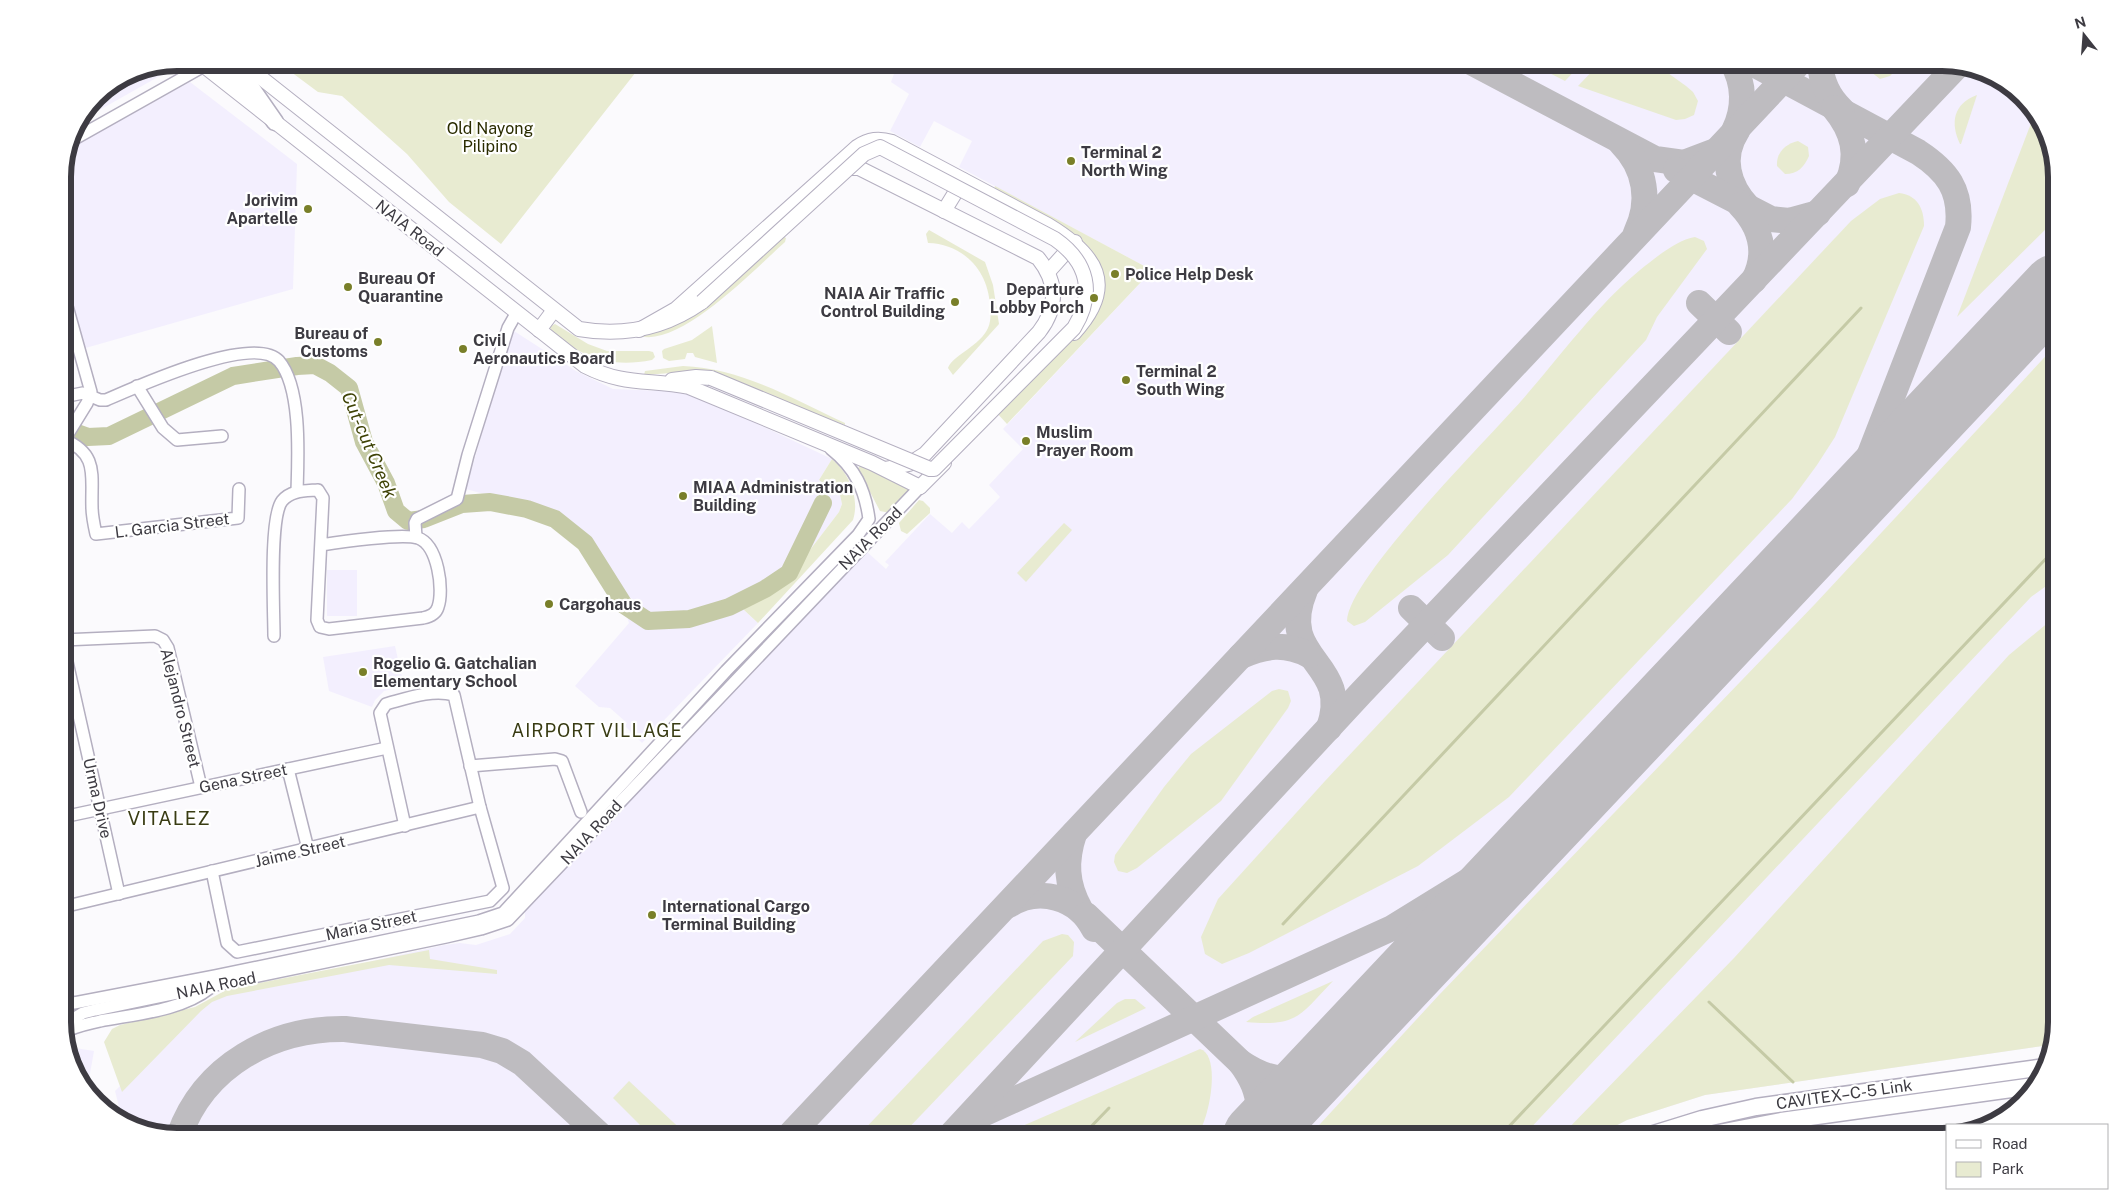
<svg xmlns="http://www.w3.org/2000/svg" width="2119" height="1199" viewBox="0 0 2119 1199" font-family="'Public Sans',sans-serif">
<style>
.built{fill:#f3effe}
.green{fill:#e8ebd1}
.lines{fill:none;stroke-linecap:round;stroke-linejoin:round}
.stream{stroke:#c5caa6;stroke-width:3}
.river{stroke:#c5caa6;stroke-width:18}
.taxiway{stroke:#bebcc0;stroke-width:26}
.runway{stroke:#bebcc0;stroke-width:66}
.minor-casing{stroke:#b4afc0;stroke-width:14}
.major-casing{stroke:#b4afc0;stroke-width:16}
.highway-casing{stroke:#b4afc0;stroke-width:19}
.minor{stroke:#fff;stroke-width:11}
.major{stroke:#fff;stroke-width:14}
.highway{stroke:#fff;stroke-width:16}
.major-bridge-casing{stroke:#b4afc0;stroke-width:16;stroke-linecap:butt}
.major-bridge{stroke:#fff;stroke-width:14}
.poi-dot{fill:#797f29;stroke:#fff;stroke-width:2}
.labels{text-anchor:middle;stroke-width:4.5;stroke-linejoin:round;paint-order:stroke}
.park-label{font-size:16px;fill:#2a2c00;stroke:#fff}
.poi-label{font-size:16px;font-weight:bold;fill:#3d3b42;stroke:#fff;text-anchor:start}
.street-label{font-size:16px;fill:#3d3b42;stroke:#fff}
.water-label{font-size:18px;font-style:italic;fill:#3f4306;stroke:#fff}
.neighbourhood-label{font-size:18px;letter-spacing:1px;fill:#393c13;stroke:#fff}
.quarter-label{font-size:19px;letter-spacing:1px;fill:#393c13;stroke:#fff}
.rim{fill:none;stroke:#3d3b42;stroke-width:6}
</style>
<rect width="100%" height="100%" fill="#fbfafd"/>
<g class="built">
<path d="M 898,63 L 1942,63 L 1999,78 L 2041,119 L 2056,170 L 2056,1022 L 2050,1045 L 1705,1095 L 1627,1120 L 1596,1136 L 177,1136 L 120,1121 L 119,1120 L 122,1119 L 115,1091 L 176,1030 L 217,996 L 444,945 L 460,943 L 476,945 L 510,934 L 525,918 L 525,910 L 866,551 L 886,569 L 889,565 L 885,562 L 930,514 L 952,533 L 962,522 L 969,529 L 1000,497 L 989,485 L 1023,449 L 1003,429 L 1142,281 L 1148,274 L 1148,268 L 959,167 L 972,141 L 934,121 L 920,147 L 890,131 L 909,94 L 891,82 Z"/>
<path d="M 157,67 L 165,73 L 80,121 L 96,96 L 133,71 Z"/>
<path d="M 190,82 L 297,164 L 293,289 L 82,349 L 63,275 L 63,170 L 68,149 Z"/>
<path d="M 514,331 L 576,371 L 613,389 L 690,392 L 832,459 L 819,480 L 840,495 L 842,504 L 839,512 L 790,576 L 745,606 L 744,610 L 758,623 L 642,743 L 625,726 L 627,723 L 610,708 L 599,707 L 575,686 L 629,623 L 624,607 L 576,530 L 560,515 L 466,489 L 506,350 Z"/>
<rect x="327" y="570" width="30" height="46"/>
<path d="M 395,646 L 404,686 L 384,691 L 375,700 L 372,707 L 329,691 L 323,657 Z"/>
<path d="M 69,1047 L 94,1051 L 89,1079 L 95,1098 L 82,1085 Z"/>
</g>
<g class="green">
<path d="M 177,62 L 183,63 L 165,73 L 157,67 Z"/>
<path d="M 1601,62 L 1654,63 L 1686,86 L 1693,92 L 1698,101 L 1694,115 L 1685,119 L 1676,120 L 1578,86 Z"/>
<path d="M 279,63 L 643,62 L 643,63 L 501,244 L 449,202 L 407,154 L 342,96 L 318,92 Z"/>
<path d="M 1530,63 L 1582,63 L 1565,81 Z"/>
<path d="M 1872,63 L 1872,62 L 1903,63 L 1890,76 L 1880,79 L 1871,72 Z"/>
<path d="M 1977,95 L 1961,144 L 1960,144 C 1950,123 1953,104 1977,95 Z"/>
<path d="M 2035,113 L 2041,119 L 2056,170 L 2056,219 L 1957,317 Z"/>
<path d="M 1798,141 L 1808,147 L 1809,156 C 1804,167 1798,174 1785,174 L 1777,166 C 1776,153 1785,144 1798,141 Z"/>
<path d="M 995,186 L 1148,268 L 1148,274 L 1142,281 L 1007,424 L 996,412 L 1078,325 L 1084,269 L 994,189 Z"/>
<path d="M 1899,193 C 1917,195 1924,208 1924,226 L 1835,437 L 1817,465 L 1792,499 L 1509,797 L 1418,866 L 1249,953 L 1222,964 L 1205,954 L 1201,937 L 1218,899 L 1325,781 L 1851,221 L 1880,199 Z"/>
<path d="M 929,230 L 985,262 L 993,285 L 999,324 L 953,375 L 948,368 C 952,356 981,345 988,328 C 991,322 991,311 990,305 C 988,270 963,244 928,243 L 926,234 Z"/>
<path d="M 783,236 L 786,238 L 785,242 C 756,268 680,348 640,336 Z"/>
<path d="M 1695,237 L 1704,241 L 1707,249 L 1657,317 L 1646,340 L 1448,555 L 1365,622 L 1354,626 L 1347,621 C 1348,578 1489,438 1522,400 C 1559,358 1597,305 1640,270 C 1654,259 1676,240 1695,237 Z"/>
<path d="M 555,324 L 588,344 L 607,351 L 649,351 L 653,352 L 655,357 L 652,360 C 610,368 583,358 550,331 L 551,326 Z"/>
<path d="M 712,326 L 717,363 L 695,357 L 693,353 L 687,353 L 685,359 L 669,361 L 663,358 L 662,351 L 664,349 L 692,340 Z"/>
<path d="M 2056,345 L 2056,579 L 2031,597 L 1523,1136 L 1309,1136 L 1439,995 L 1815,604 Z"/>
<path d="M 683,366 C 741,368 793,399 845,423 L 845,425 L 698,371 L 644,375 L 645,371 Z"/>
<path d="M 832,459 C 849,473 860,498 853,520 L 758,623 L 744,610 L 745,606 L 790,576 L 839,512 L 842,504 L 840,495 L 819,480 Z"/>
<path d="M 860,465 L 913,490 L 890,513 L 880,511 L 858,469 Z"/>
<path d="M 919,500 L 923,501 L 930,508 L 930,513 L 907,534 L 901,531 L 899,523 Z"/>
<path d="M 1064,523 L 1072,530 L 1026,582 L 1017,573 Z"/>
<path d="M 2056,616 L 2056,1022 L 2050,1045 L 1705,1095 L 1627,1120 L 1596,1136 L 1561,1136 L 1734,958 L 2009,655 Z"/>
<path d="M 1279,689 L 1288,691 L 1291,701 L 1288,708 L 1221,801 L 1137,868 L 1127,873 L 1118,871 L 1114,862 L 1115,855 L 1164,787 L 1191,754 L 1272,691 Z"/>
<path d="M 1062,934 L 1068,935 L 1074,942 L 1073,956 L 901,1136 L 858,1136 L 1043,941 Z"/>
<path d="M 429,950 L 430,959 L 497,970 L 497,974 L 389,965 L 227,996 L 212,1002 L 201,1011 L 122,1092 L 104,1042 L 112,1029 L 120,1025 L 195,1007 L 228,989 Z"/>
<path d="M 1333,981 C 1300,1015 1298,1027 1246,1022 L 1253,1017 Z"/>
<path d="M 1125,999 L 1135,999 L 1146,1008 L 1075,1042 L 1117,1003 Z"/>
<path d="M 1200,1049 C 1222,1055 1209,1123 1196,1136 L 999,1136 Z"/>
<path d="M 629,1081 L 688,1136 L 651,1136 L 613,1098 Z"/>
</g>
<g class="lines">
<g class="stream">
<path d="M 1283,924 L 1861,308"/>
<path d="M 1709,1002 L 1793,1082"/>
<path d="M 1082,1136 L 1109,1108"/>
<path d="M 1500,1136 L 2056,548"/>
</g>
<path class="river" d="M 63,428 L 88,437 L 109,436 L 233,376 L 297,366 L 315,365 L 330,373 L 349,388 L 364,442 L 386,483 L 396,511 L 408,521 L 424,519 L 462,504 L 490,502 L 527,509 L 555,519 L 585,543 L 624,605 L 648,621 L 689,619 L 729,607 L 765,589 L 789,573 L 823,503"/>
<g class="taxiway">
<path d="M 1471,62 L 1655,159 L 1684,163 L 1713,152"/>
<path d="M 1732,62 C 1745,84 1745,109 1734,131"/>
<path d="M 1750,62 L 1918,152 C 1947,171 1962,190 1958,227 L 1849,508"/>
<path d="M 1820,62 C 1821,82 1828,97 1842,110"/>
<path d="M 1834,108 C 1853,131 1860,155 1847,184"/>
<path d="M 1737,131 C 1720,157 1728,186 1748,207"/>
<path d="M 1621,143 C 1646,168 1651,202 1636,233"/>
<path d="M 1676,170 L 1771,219 L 1789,221 L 1818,213"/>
<path d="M 1740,205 C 1761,227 1768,253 1754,280"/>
<path d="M 1699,303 L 1729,332"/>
<path d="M 1305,590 C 1275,662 1353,660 1329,728"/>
<path d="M 1411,608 L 1442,638"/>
<path d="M 1241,656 C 1266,645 1285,643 1309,655"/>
<path d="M 1074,834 C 1065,861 1066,884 1080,909"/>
<path d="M 1009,905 C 1039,886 1078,897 1094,929"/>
<path d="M 1086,915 L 1240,1062"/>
<path d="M 974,1118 L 1392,928 L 1478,875 L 1516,847 L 1578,795"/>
<path d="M 179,1136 C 204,1065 273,1028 345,1029 L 482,1045 L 502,1051 L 522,1063 L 601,1136"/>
<path d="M 789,1136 L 1800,62"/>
<path d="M 950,1136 L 1361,693 L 1957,66"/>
<path d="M 1250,1136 C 1266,1111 1257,1084 1240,1062 C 1271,1083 1295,1085 1326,1063"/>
</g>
<path class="runway" d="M 1256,1136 L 2056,287"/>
<defs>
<g id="minor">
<path d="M 69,142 L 204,66"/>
<path d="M 63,292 L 91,392 L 87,403 L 63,442"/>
<path d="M 137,386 L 163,428 L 177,440 L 222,436"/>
<path d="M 63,397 L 83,393 L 100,400 L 106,400 C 136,387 254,333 279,361 C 302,388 298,458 297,491"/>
<path d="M 63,439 C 99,454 91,475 92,507 C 92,516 94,525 96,534 L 238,518 L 239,489"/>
<path d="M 416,537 L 415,523 L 417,519 L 457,499 L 468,455 L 508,328 L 517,312"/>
<path d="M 274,636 C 274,611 269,518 282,501 C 291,490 305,491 318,490 L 323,498 L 317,620 L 320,627 L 329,629 L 423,618 C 428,617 436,614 438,607 C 444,590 438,545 418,538 C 402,533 340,542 321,545"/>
<path d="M 63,640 L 155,636 L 163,640 L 168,648 L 201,787"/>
<path d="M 63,644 L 119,894"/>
<path d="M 470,766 L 555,759 L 562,761 L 581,812"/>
<path d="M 288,769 L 308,849"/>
<path d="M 63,817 L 387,748"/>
<path d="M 212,871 L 227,943 L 237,952 L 490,901 L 503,888 L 480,807 L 454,695 C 432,689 408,698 386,704 L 380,713 L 405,826"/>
<path d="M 63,907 L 480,807"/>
<path d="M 63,1001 L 74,1003 L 215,976 L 479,921 L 503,913 L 726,671 L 858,535 L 869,519 C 865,489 855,468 831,449"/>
<path d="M 63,1025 L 83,1013 L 95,1010 L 446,937 L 481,929 L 508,920 L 920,487"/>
<path d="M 64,1033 C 74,1026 88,1024 100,1021 C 136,1014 181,1011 210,988"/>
</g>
<g id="major">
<path d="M 199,62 L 585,366 C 624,386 648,379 689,387 L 872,463 L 920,487"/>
<path d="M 241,62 L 579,329 C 625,337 665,328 702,302"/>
<path d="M 842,168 L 859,168 L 1038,258 C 1058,283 1058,307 1039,332 L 925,454 L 909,464 L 885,469"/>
<path d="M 944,211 L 963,180"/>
<path d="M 1048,272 L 1075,242"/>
<path d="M 539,330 L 554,310"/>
<path d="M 639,330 L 676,309 L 857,147 C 869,139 879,138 892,142 L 1048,225 C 1096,254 1118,285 1074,333"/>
<path d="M 672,380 L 696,377 L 711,378"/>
<path d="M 920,487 L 944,463"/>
</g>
<g id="highway">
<path d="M 220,62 L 250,86 L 275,122"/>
<path d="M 1647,1136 L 1702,1119 L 1756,1107 L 2045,1067"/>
<path d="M 1703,1136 L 1781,1121 L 2034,1086"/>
</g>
</defs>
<use href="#minor" class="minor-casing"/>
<use href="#major" class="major-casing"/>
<use href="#highway" class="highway-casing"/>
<use href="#minor" class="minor"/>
<use href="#major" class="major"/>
<use href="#highway" class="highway"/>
<defs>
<path id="major-bridge" d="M 702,302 L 864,154 L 880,147 L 1055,239 C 1088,262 1095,293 1074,328 L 934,469 L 930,469 L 711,378"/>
</defs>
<use href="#major-bridge" class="major-bridge-casing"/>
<use href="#major-bridge" class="major-bridge"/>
</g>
<g class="poi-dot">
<circle cx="1071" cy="161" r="5"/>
<circle cx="308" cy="209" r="5"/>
<circle cx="1115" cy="274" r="5"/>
<circle cx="348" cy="287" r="5"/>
<circle cx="1094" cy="298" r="5"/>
<circle cx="955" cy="302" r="5"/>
<circle cx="378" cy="342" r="5"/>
<circle cx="463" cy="349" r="5"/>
<circle cx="1126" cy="380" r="5"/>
<circle cx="1026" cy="441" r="5"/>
<circle cx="683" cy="496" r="5"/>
<circle cx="549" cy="604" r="5"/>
<circle cx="363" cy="672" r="5"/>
<circle cx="652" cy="915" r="5"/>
</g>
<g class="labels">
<g class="park-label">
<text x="490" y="134">Old Nayong<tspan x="490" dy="18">Pilipino</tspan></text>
</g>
<g class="poi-label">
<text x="1081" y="158">Terminal 2<tspan x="1081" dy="18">North Wing</tspan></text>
<text x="298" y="206" text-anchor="end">Jorivim<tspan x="298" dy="18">Apartelle</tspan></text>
<text x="1125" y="280">Police Help Desk</text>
<text x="358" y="284">Bureau Of<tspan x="358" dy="18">Quarantine</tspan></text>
<text x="1084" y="295" text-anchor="end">Departure<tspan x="1084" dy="18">Lobby Porch</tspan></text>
<text x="945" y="299" text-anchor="end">NAIA Air Traffic<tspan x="945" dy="18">Control Building</tspan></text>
<text x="368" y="339" text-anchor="end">Bureau of<tspan x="368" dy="18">Customs</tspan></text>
<text x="473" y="346">Civil<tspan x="473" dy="18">Aeronautics Board</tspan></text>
<text x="1136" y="377">Terminal 2<tspan x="1136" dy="18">South Wing</tspan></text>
<text x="1036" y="438">Muslim<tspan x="1036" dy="18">Prayer Room</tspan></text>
<text x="693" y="493">MIAA Administration<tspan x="693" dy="18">Building</tspan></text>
<text x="559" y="610">Cargohaus</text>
<text x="373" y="669">Rogelio G. Gatchalian<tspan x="373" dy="18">Elementary School</tspan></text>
<text x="662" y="912">International Cargo<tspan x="662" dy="18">Terminal Building</tspan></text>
</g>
<g class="street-label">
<text transform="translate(410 228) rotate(38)" y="6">NAIA Road</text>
<text transform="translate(172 525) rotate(-7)" y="6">L. Garcia Street</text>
<text transform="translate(870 538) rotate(-45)" y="6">NAIA Road</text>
<text transform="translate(181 708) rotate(76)" y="6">Alejandro Street</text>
<text transform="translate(243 778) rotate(-12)" y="6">Gena Street</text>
<text transform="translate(98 798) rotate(77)" y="6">Urma Drive</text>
<text transform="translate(591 832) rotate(-47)" y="6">NAIA Road</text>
<text transform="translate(300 851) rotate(-13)" y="6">Jaime Street</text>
<text transform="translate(371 925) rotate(-12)" y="6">Maria Street</text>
<text transform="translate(216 985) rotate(-12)" y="6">NAIA Road</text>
<text transform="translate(1844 1094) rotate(-8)" y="6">CAVITEX–C-5 Link</text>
</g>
<g class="water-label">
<text transform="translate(369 445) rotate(67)" y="6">Cut-cut Creek</text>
</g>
<g class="neighbourhood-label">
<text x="597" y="737">AIRPORT VILLAGE</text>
</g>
<g class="quarter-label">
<text x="169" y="825">VITALEZ</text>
</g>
</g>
<path d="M0 0H2119V1199H0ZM177 71H1942A106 106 0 0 1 2048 177V1022A106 106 0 0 1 1942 1128H177A106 106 0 0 1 71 1022V177A106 106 0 0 1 177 71Z" fill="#fff" fill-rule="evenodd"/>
<path class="rim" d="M177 71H1942A106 106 0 0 1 2048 177V1022A106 106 0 0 1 1942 1128H177A106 106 0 0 1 71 1022V177A106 106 0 0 1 177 71Z"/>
<rect x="1946" y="1124" width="162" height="65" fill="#ffffff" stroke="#b1b1b3"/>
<rect x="1956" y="1140" width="25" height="8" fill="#ffffff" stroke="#b1b1b3"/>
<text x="1992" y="1149" font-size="15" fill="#3d3b42">Road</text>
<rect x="1956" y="1162" width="25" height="15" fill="#e8ebd1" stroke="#b1b1b3"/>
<text x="1992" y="1174" font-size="15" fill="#3d3b42">Park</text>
<g transform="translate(2084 35) rotate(343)" stroke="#ffffff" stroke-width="4" paint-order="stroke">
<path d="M0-4L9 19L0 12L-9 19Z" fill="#3d3b42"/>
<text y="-8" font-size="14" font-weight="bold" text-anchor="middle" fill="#3d3b42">N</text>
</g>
</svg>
